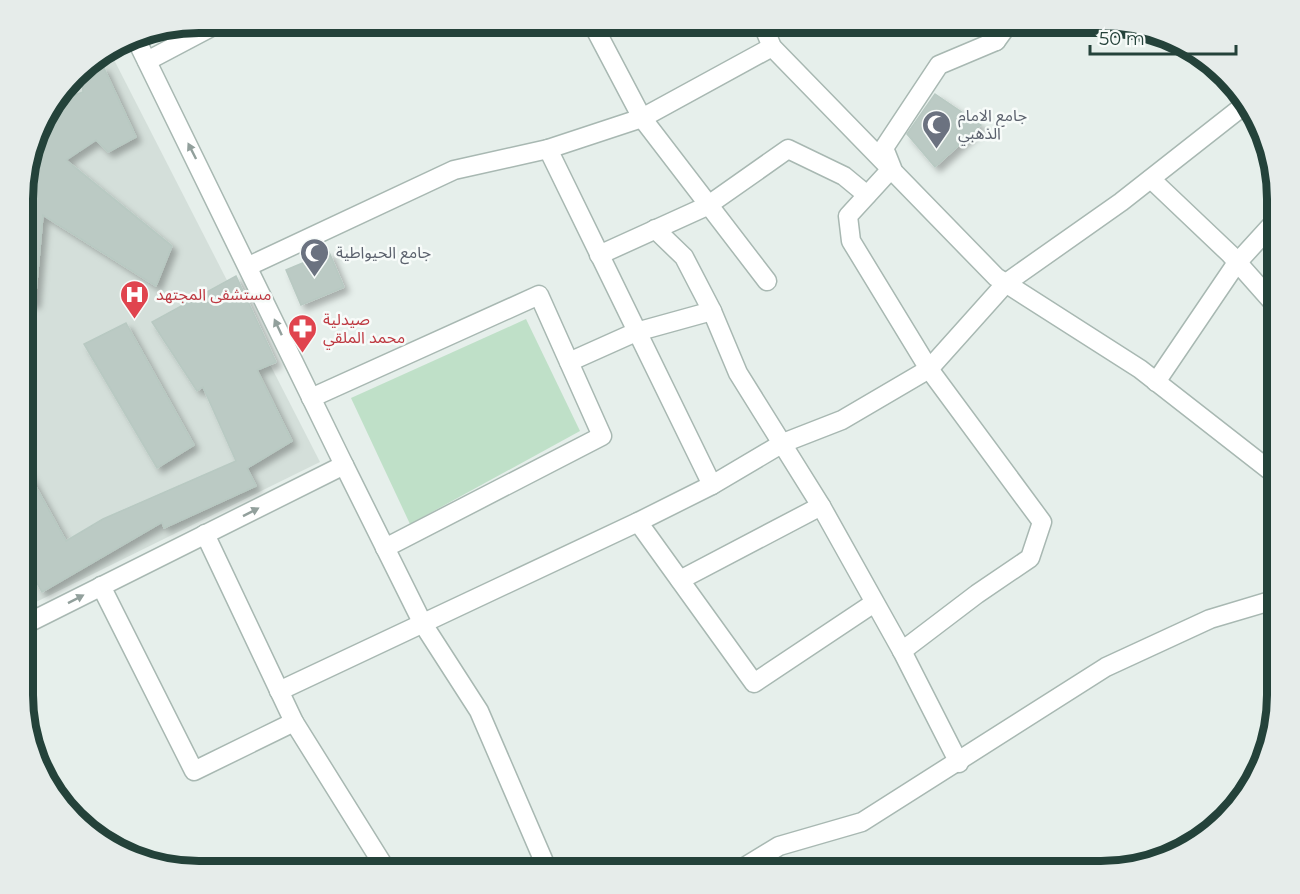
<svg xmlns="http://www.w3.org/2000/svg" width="1300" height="894" viewBox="0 0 1300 894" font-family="Montserrat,'Noto Sans Arabic',sans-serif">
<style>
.built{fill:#d4dfda}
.green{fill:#bfe0c8}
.building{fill:#bbcac4;stroke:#b8c9c2;stroke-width:1.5;filter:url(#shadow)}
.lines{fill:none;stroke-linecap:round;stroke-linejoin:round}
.street-casing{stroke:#a8b8b2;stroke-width:21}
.street{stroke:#fff;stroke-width:18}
.oneway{fill:#92a09c}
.labels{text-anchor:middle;stroke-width:5;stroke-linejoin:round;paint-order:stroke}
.worship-label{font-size:16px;fill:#5b616d;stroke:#f7fbf9;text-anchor:start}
.health-label{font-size:16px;fill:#be3a42;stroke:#f7fbf9;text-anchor:start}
.rim{fill:none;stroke:#24423a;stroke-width:8}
</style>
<defs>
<filter id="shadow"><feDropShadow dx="5" dy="5" stdDeviation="3" flood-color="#0004"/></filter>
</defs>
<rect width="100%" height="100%" fill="#e6efeb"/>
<path class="built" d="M 109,50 L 320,462 L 24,608 L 24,176 L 41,120 L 82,66 Z"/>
<path class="green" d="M 526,319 L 580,431 L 410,524 L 351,398 Z"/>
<g class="building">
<path d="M 103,66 L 136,137 L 108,152 L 96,140 L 66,160 L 172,246 L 156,286 L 43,215 L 35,303 L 24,303 L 24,176 L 41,120 L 55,102 L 83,92 L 82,80 Z"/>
<path d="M 935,94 L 981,125 L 935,167 L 907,134 Z"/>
<path d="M 329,252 L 344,287 L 301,305 L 286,270 Z"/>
<path d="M 236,276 L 276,362 L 257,370 L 292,441 L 247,468 L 256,486 L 164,528 L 162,522 L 42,592 L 24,559 L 24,465 L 66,541 L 103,519 L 236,461 L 203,387 L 197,391 L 152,322 Z"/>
<path d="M 126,323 L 194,445 L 157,468 L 84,344 Z"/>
</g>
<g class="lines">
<defs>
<g id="street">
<path d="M 592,23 L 642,118 L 767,281"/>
<path d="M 762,23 L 772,47 L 996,277 L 1140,369 L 1277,476"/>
<path d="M 984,23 L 996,41"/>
<path d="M 147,61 L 219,23"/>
<path d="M 548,149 L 712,485"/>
<path d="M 1151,179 L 1230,254 L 1277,307"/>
<path d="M 655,229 L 684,257 L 712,311 L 738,373 L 821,506 L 902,651 L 959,763"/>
<path d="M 599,255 L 707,206 L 788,149 L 844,176 L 867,195"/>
<path d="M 249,266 L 454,170 L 548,149 L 642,118 L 772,47"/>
<path d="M 569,362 L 636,332 L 712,311"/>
<path d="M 1156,382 L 1236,264 L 1277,219"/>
<path d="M 311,398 L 539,295 L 602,436 L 385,548"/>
<path d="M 344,465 L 423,624 L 479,711 L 548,871"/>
<path d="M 638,522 L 754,683 L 874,603"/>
<path d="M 205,534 L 294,722 L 387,871"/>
<path d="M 680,580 L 821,506"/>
<path d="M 101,586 L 194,771 L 294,722"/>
<path d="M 24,625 L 344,465 L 134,35"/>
<path d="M 902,651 L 977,594 L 1030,558 L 1042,522 L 929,369 L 851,241 L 848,216 L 892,168 L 884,148 L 939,65 L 996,41 L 1009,23"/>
<path d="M 279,691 L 638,522 L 712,485 L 783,443 L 842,420 L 929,369 L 1006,283 L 1121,202 L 1247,103"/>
<path d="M 738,871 L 779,846 L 862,822 L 1106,667 L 1210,619 L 1277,599"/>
</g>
</defs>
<use href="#street" class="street-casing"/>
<use href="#street" class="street"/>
</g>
<defs><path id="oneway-solid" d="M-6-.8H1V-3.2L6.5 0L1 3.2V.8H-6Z" transform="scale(1.5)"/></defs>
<g class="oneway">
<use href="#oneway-solid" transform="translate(192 151) rotate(-117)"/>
<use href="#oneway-solid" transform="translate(278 327) rotate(-115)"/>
<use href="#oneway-solid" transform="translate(251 512) rotate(-27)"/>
<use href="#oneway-solid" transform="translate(76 599) rotate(-27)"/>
</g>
<defs>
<symbol id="mosque-pin" viewBox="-11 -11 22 30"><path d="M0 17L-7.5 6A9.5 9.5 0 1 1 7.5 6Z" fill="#6b7280" stroke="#f7fbf9"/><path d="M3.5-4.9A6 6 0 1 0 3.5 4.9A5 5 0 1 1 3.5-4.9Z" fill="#fff"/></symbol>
<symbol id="hospital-pin" viewBox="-11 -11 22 30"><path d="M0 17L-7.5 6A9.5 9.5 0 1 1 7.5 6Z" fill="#e0444e" stroke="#f7fbf9"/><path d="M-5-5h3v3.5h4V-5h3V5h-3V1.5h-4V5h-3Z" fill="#fff"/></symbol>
<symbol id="pharmacy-pin" viewBox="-11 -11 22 30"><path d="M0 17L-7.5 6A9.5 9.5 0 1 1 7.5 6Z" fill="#e0444e" stroke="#f7fbf9"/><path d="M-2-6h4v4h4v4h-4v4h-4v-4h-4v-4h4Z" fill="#fff"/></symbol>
</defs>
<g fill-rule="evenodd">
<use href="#mosque-pin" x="920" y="108" width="33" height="45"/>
<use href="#mosque-pin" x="298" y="236" width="33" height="45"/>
<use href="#hospital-pin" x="118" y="278" width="33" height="45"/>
<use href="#pharmacy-pin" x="286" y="312" width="33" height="45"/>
</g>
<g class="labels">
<g class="worship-label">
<text x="958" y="121">جامع الامام<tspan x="958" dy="18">الذهبي</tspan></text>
<text x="336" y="258">جامع الحيواطية</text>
</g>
<g class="health-label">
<text x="156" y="300">مستشفى المجتهد</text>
<text x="323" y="325">صيدلية<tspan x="323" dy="18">محمد الملقي</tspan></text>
</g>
</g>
<path d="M0 0H1300V894H0ZM199 33H1101A166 166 0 0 1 1267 199V695A166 166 0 0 1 1101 861H199A166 166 0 0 1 33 695V199A166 166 0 0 1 199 33Z" fill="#e6ecea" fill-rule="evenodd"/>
<path class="rim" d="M199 33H1101A166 166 0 0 1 1267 199V695A166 166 0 0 1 1101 861H199A166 166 0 0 1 33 695V199A166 166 0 0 1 199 33Z"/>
<path d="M1090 45v9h146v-9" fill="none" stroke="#24423a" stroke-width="3"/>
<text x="1099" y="45" font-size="18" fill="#24423a" stroke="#f7fbf9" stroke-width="4.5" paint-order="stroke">50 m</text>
</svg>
